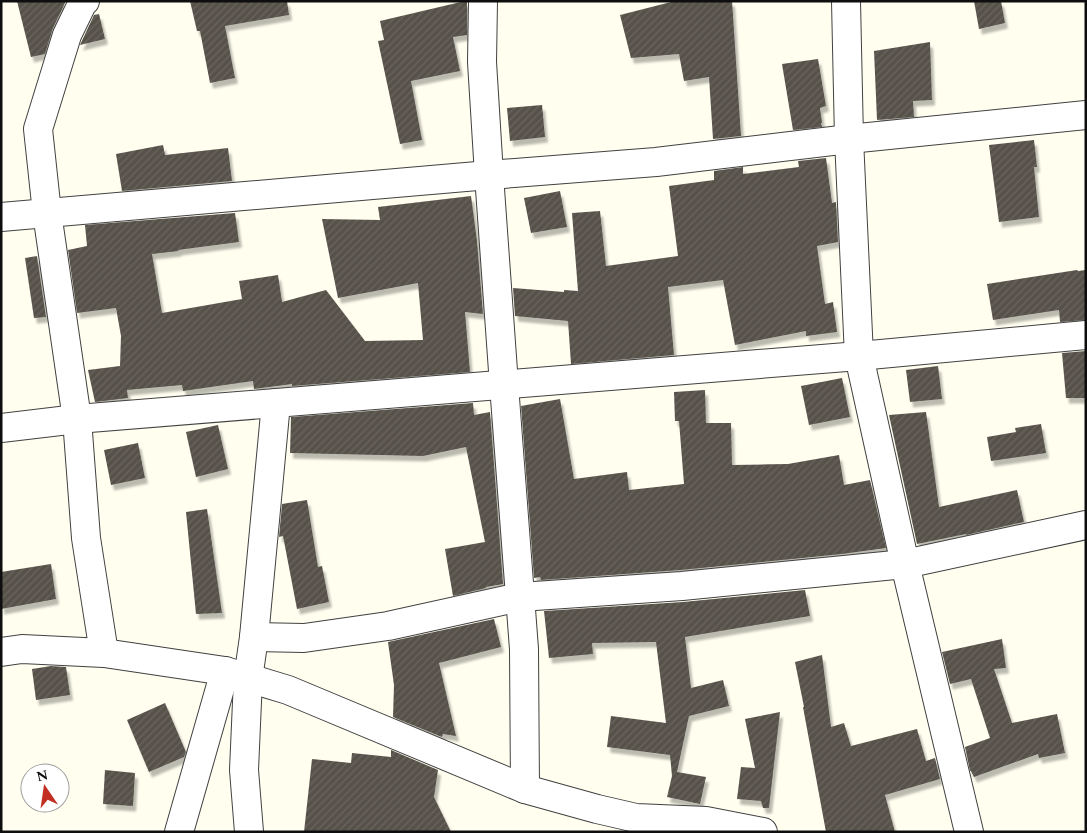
<svg xmlns="http://www.w3.org/2000/svg" width="1087" height="833" viewBox="0 0 1087 833" font-family="Spectral,serif">
<style>
.building{fill:url(#building-hatch);filter:url(#shadow)}
.lines{fill:none;stroke-linecap:round;stroke-linejoin:round}
.street-casing{stroke:#414141;stroke-width:30}
.street{stroke:#fff;stroke-width:28}
</style>
<defs>
<pattern id="building-hatch" width="6" height="6" patternUnits="userSpaceOnUse" patternTransform="scale(1.25)"><rect width="6" height="6" fill="#57514a"/><path d="M-1 1l2-2M0 6l6-6M5 7l2-2" fill="none" stroke="#6a6560"/></pattern>
<filter id="shadow"><feDropShadow dx="3" dy="5.5" stdDeviation="1" flood-color="#0004"/></filter>
</defs>
<rect width="100%" height="100%" fill="#fffeef"/>
<g class="building">
<path d="M 17,1 L 66,1 L 53,28 L 45,54 L 31,57 Z"/>
<path d="M 190,1 L 287,1 L 289,15 L 225,26 L 235,78 L 210,83 L 200,31 L 197,31 Z"/>
<path d="M 465,1 L 467,1 L 467,35 L 453,37 L 460,71 L 411,81 L 422,140 L 400,144 L 378,41 L 384,40 L 380,21 Z"/>
<path d="M 675,1 L 732,1 L 741,136 L 713,139 L 709,77 L 684,81 L 679,54 L 631,58 L 620,15 Z"/>
<path d="M 974,1 L 1001,1 L 1005,23 L 979,29 Z"/>
<path d="M 99,14 L 105,39 L 80,45 L 94,15 Z"/>
<path d="M 930,42 L 932,100 L 913,101 L 914,117 L 877,120 L 874,51 Z"/>
<path d="M 818,59 L 826,106 L 820,108 L 822,123 L 821,123 L 822,127 L 793,130 L 782,64 Z"/>
<path d="M 542,105 L 545,137 L 510,141 L 507,108 Z"/>
<path d="M 1034,140 L 1037,167 L 1034,167 L 1039,217 L 999,222 L 989,145 Z"/>
<path d="M 163,145 L 165,155 L 228,148 L 232,181 L 122,191 L 116,154 Z"/>
<path d="M 826,158 L 832,203 L 836,202 L 838,242 L 817,246 L 825,304 L 833,302 L 837,332 L 806,336 L 806,331 L 735,345 L 723,280 L 668,287 L 674,355 L 571,364 L 568,321 L 515,316 L 513,288 L 564,292 L 564,290 L 578,291 L 572,213 L 600,211 L 606,266 L 678,256 L 669,186 L 714,180 L 714,171 L 743,167 L 743,174 L 799,167 L 798,161 Z"/>
<path d="M 560,191 L 567,227 L 531,233 L 524,198 Z"/>
<path d="M 471,196 L 477,241 L 483,314 L 465,312 L 470,372 L 292,386 L 292,384 L 254,389 L 253,381 L 183,391 L 182,385 L 127,390 L 128,398 L 95,402 L 88,370 L 120,366 L 121,336 L 116,308 L 77,313 L 68,250 L 87,246 L 85,225 L 235,213 L 239,242 L 178,250 L 179,251 L 152,254 L 162,313 L 242,299 L 239,281 L 278,275 L 282,302 L 326,290 L 365,341 L 423,340 L 418,283 L 338,298 L 322,219 L 380,220 L 378,207 Z"/>
<path d="M 37,256 L 46,317 L 34,318 L 25,258 Z"/>
<path d="M 1077,270 L 1078,271 L 1086,270 L 1086,320 L 1060,322 L 1059,310 L 993,320 L 987,284 Z"/>
<path d="M 1086,351 L 1086,398 L 1066,398 L 1062,353 Z"/>
<path d="M 938,366 L 942,399 L 910,402 L 906,370 Z"/>
<path d="M 842,378 L 850,417 L 809,425 L 801,386 Z"/>
<path d="M 705,390 L 706,423 L 731,423 L 732,465 L 788,464 L 839,455 L 844,485 L 870,480 L 886,548 L 842,554 L 681,570 L 541,580 L 540,577 L 534,578 L 521,406 L 560,399 L 574,479 L 627,472 L 629,490 L 684,484 L 679,421 L 675,421 L 674,392 Z"/>
<path d="M 473,403 L 474,415 L 490,412 L 503,584 L 486,587 L 486,588 L 453,596 L 445,549 L 485,542 L 466,447 L 423,456 L 290,453 L 291,417 Z"/>
<path d="M 926,412 L 939,507 L 1017,490 L 1024,522 L 966,535 L 966,534 L 917,544 L 889,415 Z"/>
<path d="M 1041,424 L 1046,453 L 991,461 L 987,437 L 1016,432 L 1015,428 Z"/>
<path d="M 218,425 L 228,469 L 196,477 L 186,432 Z"/>
<path d="M 138,443 L 145,478 L 111,485 L 104,450 Z"/>
<path d="M 307,500 L 318,567 L 322,566 L 329,602 L 297,609 L 283,536 L 279,537 L 282,504 Z"/>
<path d="M 207,509 L 222,613 L 196,614 L 186,512 Z"/>
<path d="M 51,564 L 56,599 L 1,609 L 1,572 Z"/>
<path d="M 805,590 L 810,616 L 685,637 L 691,688 L 723,680 L 729,706 L 689,716 L 677,772 L 706,777 L 700,804 L 667,797 L 672,776 L 670,755 L 607,747 L 611,716 L 666,723 L 656,642 L 592,643 L 593,654 L 549,658 L 544,611 L 683,602 Z"/>
<path d="M 494,619 L 501,647 L 439,663 L 456,736 L 443,734 L 442,737 L 393,717 L 394,685 L 388,642 Z"/>
<path d="M 1002,639 L 1006,668 L 994,669 L 1012,723 L 1057,714 L 1065,753 L 1039,758 L 1038,754 L 974,777 L 971,771 L 970,771 L 965,747 L 990,738 L 971,679 L 950,684 L 942,652 Z"/>
<path d="M 822,655 L 831,727 L 844,723 L 851,746 L 917,729 L 926,761 L 935,758 L 940,779 L 885,795 L 895,832 L 826,832 L 803,707 L 804,707 L 795,662 Z"/>
<path d="M 51,666 L 66,667 L 70,695 L 36,700 L 32,669 Z"/>
<path d="M 165,703 L 186,752 L 184,757 L 149,772 L 127,720 Z"/>
<path d="M 780,712 L 769,808 L 763,808 L 761,801 L 737,799 L 741,767 L 755,768 L 745,719 Z"/>
<path d="M 391,750 L 438,770 L 434,797 L 451,832 L 304,832 L 312,759 L 351,763 L 352,753 L 391,757 Z"/>
<path d="M 105,770 L 135,773 L 133,806 L 103,804 Z"/>
</g>
<g class="lines">
<defs>
<g id="street">
<path d="M 85,1 L 83,2 L 67,35 L 38,129 L 47,213 L 77,419 L 86,538 L 104,653"/>
<path d="M 483,1 L 482,62 L 489,175 L 504,385 L 524,649 L 525,789"/>
<path d="M 846,1 L 849,139 L 859,356 L 905,564 L 969,832"/>
<path d="M 1,217 L 489,175 L 656,162 L 849,139 L 1086,115"/>
<path d="M 1,428 L 77,419 L 859,356 L 1086,335"/>
<path d="M 254,637 L 304,638 L 388,626 L 520,597 L 682,586 L 905,564 L 1086,525"/>
<path d="M 1,652 L 22,649 L 104,653 L 225,671 L 288,690 L 525,789 L 597,809 L 636,818 L 706,821 L 763,832"/>
<path d="M 179,832 L 225,671"/>
<path d="M 249,832 L 244,770 L 248,679 L 254,637 L 276,403"/>
</g>
</defs>
<use href="#street" class="street-casing"/>
<use href="#street" class="street"/>
</g>
<rect width="1087" height="833" fill="none" stroke="#0e0e0e" stroke-width="5"/>
<g transform="translate(45 788) rotate(347)"><circle r="24" fill="#ffffff" stroke="#9f9f9f"/>
<path d="M0-4L9 19L0 12L-9 19Z" fill="#c22f22"/>
<text y="-8" font-size="14" font-weight="bold" text-anchor="middle" fill="#0e0e0e">N</text>
</g>
</svg>
